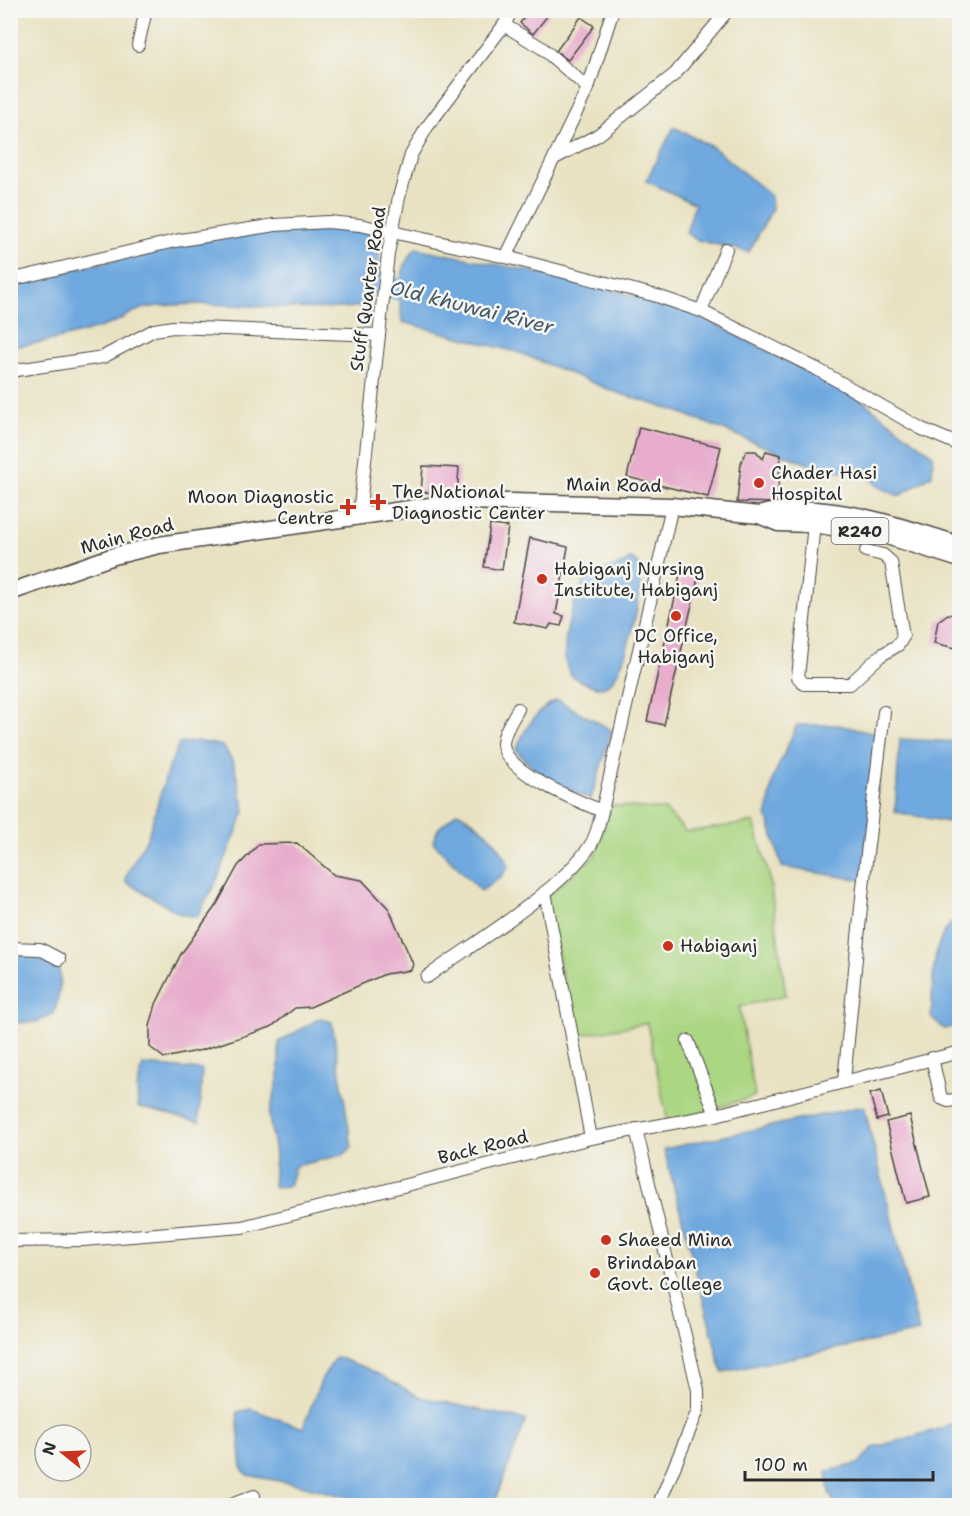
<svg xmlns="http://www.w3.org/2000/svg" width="970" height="1516" viewBox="0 0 970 1516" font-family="'Shantell Sans',sans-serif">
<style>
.green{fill:#abd682;stroke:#6b8056;stroke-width:1.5}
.water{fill:#6fa9df;stroke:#4d6a85;stroke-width:1.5}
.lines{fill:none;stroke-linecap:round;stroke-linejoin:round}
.river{stroke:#6fa9df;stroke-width:22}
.building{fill:#e8adcd}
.minor-casing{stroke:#484642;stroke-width:14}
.major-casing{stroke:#484642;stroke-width:19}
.minor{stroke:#fff;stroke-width:12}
.major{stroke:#fff;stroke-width:16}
.poi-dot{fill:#c8321e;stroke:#f6f6f2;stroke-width:2}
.labels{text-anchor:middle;stroke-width:5;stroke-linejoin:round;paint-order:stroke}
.shield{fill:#f6f6f2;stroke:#686867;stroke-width:1.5}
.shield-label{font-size:16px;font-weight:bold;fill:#2b2b2b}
.street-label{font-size:18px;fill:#2b2b2b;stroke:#f6f6f2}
.poi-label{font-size:18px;fill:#2b2b2b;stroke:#f6f6f2;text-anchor:start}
.water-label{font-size:20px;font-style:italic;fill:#43576a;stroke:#f6f6f2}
</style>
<rect width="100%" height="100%" fill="#f6f6f2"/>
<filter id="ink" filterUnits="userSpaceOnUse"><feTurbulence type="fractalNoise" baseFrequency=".0167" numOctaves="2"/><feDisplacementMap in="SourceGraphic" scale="12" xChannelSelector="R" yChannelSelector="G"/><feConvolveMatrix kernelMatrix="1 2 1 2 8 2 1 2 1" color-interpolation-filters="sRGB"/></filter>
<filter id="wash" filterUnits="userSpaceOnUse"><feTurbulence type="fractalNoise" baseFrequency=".008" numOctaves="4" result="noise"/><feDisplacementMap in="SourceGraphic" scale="24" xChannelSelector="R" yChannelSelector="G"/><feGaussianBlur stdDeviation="1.35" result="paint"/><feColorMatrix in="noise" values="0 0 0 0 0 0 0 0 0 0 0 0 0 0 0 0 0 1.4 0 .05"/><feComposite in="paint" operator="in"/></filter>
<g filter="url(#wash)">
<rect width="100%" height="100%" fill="#e9e2c2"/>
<path class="green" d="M 610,805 L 665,810 L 686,832 L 754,822 L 769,875 L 786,995 L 739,1007 L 755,1096 L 668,1123 L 647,1023 L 576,1036 L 545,897 L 596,855 Z"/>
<g class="water">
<path d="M 674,127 L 714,148 L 771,196 L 772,209 L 749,252 L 697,240 L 686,233 L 695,204 L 646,181 Z"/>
<path d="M 354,225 L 380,235 L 378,275 L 364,306 C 292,315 217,297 145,308 C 133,310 121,321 108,325 C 76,335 44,343 11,347 L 11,283 L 259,228 Z"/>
<path d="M 416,248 L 559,277 L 683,307 L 857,397 L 933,455 L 932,475 L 899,496 L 877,486 L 869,477 L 808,464 L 679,412 L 618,393 L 520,353 L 402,322 C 399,295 397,268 416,248 Z"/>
<path d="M 629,559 L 634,560 L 642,568 C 642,589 627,675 607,685 C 599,689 593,686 585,683 C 579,680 574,679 570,673 C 557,653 572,599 585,581 C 596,566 616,572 629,559 Z"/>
<path d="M 557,700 L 612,730 L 591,799 C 558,786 539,779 516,750 C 524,730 537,709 557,700 Z"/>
<path d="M 797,725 L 839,725 L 884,736 L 867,881 L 782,867 L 767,815 L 773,778 Z"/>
<path d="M 900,739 L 959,742 L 959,824 L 895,812 Z"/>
<path d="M 197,741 L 223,746 L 234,764 L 245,811 L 216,882 L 197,917 L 181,914 L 126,882 L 126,876 L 148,836 L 167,772 L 179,744 Z"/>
<path d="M 457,812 C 480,823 500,843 509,866 L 501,877 L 481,891 L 433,842 L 438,829 Z"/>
<path d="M 952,922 L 959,922 L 959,1025 L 944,1029 L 931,1017 C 934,986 929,945 952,922 Z"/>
<path d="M 42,953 L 57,960 C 62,979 61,996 53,1014 L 37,1022 L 11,1023 L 10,957 Z"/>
<path d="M 320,1018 L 332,1022 L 352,1148 L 343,1155 L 295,1166 L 289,1186 L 273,1187 L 275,1155 L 269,1115 L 279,1076 L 279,1042 Z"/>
<path d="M 143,1065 L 202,1070 L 199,1122 L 138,1107 L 137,1088 Z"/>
<path d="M 864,1106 L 919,1332 L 722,1372 L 664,1149 Z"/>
<path d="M 336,1357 L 369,1369 L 420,1397 L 526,1420 L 494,1503 L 491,1506 L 377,1505 L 301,1485 L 247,1475 L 242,1469 L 237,1412 L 251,1409 L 303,1428 L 322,1378 Z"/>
<path d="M 959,1423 L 959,1505 L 835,1505 L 829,1492 L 827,1471 L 858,1464 L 873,1448 Z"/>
</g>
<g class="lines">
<path class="river" d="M 346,276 L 430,297"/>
</g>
<g id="blocks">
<g class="building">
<path d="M 530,10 L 552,10 L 533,34 L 520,23 Z"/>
<path d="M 581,17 L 594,26 L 568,60 L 556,51 Z"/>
<path d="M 639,427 L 721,447 L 708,497 L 627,477 Z"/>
<path d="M 746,451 L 756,451 L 763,459 L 766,451 L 781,455 L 777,503 L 737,502 L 741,463 Z"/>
<path d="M 423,466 L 459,468 L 457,494 L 421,492 Z"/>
<path d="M 490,525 L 508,527 L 502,570 L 484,567 Z"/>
<path d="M 530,538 L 568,547 L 556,614 L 564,616 L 561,626 L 551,624 L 548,629 L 514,622 Z"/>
<path d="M 682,566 L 700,570 L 664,725 L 647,721 Z"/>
<path d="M 948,614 L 960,616 L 960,649 L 934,643 L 938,621 Z"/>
<path d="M 297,843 L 334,875 L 362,880 L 389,909 L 413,964 L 411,970 L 385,974 L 310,1007 L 295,1008 L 271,1027 L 202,1050 L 164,1058 L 150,1047 L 150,1026 L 156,1004 L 181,954 L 217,904 L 238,866 L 259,844 Z"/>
<path d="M 881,1091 L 888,1117 L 877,1120 L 870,1094 Z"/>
<path d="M 910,1116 L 930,1197 L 906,1203 L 886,1122 Z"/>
</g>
</g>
</g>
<g filter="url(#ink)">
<use href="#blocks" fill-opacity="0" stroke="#484642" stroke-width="1.5"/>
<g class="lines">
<defs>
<g id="minor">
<path d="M 504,25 L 512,10"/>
<path d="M 138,45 L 146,10"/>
<path d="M 555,158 L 598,135 L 675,74 L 728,10"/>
<path d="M 506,257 L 588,88 L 613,10"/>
<path d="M 10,280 L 175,241 L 275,225 L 328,222 L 360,225 L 506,257 L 657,296 L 701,311 L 815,368 L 922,429 L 960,445"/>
<path d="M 701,311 L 726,249"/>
<path d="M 10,371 L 103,357 L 154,330 L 173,327 L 378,335"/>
<path d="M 359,515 L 388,254 L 399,197 L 411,155 L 427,127 L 504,25 L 542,48 L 588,88"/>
<path d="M 814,524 L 798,677 L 804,684 L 850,684 L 880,656 L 898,645 L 903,637 L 891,562 L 883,555 L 866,551"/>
<path d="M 518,709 C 513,719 503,732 503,744 C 504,772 580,802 602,811"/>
<path d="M 545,892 L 591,1138"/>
<path d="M 10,948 L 40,949 L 59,959"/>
<path d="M 427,977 C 475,942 557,894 590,846 C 597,836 599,823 602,811 L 672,506"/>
<path d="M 688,1041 L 716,1115"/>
<path d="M 932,1058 L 941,1098 L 948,1101 L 960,1099"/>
<path d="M 844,1081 L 863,887 L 884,712"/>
<path d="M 636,1129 L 698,1390 L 698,1410 L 658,1506"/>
<path d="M 10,1241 L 83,1240 L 242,1227 L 591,1138 L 716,1115 L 960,1052"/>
<path d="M 228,1506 L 254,1496"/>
</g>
<g id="major">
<path d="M 759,515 C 817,497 903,527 960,545"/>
<path d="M 10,592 L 114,556 L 159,545 L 465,501 L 672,506 L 759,515 L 778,523 L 814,524 L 887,536 L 960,559"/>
</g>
</defs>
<use href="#minor" class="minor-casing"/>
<use href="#major" class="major-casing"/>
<use href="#minor" class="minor"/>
<use href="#major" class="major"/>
</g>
</g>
<g class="poi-dot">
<circle cx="759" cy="483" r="6"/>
<path d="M375 493h6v6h6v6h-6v6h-6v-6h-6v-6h6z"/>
<path d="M345 498h6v6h6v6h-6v6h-6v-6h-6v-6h6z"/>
<circle cx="542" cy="579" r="6"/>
<circle cx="676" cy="616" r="6"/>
<circle cx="668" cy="946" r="6"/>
<circle cx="606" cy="1240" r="6"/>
<circle cx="595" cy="1273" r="6"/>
</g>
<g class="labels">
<rect class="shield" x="831.5" y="518" width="57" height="26" rx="4.5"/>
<g class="shield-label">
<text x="860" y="537">R240</text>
</g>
<g class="street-label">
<text transform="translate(368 289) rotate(-82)" y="6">Stuff Quarter Road</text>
<text transform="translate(614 485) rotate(1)" y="6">Main Road</text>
<text transform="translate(127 536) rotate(-15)" y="6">Main Road</text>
<text transform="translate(483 1147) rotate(-14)" y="6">Back Road</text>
</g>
<g class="poi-label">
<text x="771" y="479">Chader Hasi<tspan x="771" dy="21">Hospital</tspan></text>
<text x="392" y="498">The National<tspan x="392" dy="21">Diagnostic Center</tspan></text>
<text x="334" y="503" text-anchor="end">Moon Diagnostic<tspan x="334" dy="21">Centre</tspan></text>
<text x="554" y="575">Habiganj Nursing<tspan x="554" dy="21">Institute, Habiganj</tspan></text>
<text x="676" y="642" text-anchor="middle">DC Office,<tspan x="676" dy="21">Habiganj</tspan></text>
<text x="680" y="952">Habiganj</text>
<text x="618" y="1246">Shaeed Mina</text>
<text x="607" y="1269">Brindaban<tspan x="607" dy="21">Govt. College</tspan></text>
</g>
<g class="water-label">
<text transform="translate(472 307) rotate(14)" y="7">Old khuwai River</text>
</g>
</g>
<rect width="970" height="1516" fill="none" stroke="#f6f6f2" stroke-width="36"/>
<g transform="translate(63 1453) rotate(288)"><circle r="28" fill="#f6f6f2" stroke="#a5a5a2" stroke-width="1.5"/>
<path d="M0-4.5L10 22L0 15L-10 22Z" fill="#c8321e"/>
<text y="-9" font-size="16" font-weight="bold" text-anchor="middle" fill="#2b2b2b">N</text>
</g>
<path d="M745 1471v9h188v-9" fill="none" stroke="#2b2b2b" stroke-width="3"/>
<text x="754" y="1471" font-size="18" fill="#2b2b2b" stroke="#f6f6f2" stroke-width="4.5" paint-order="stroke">100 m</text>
</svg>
